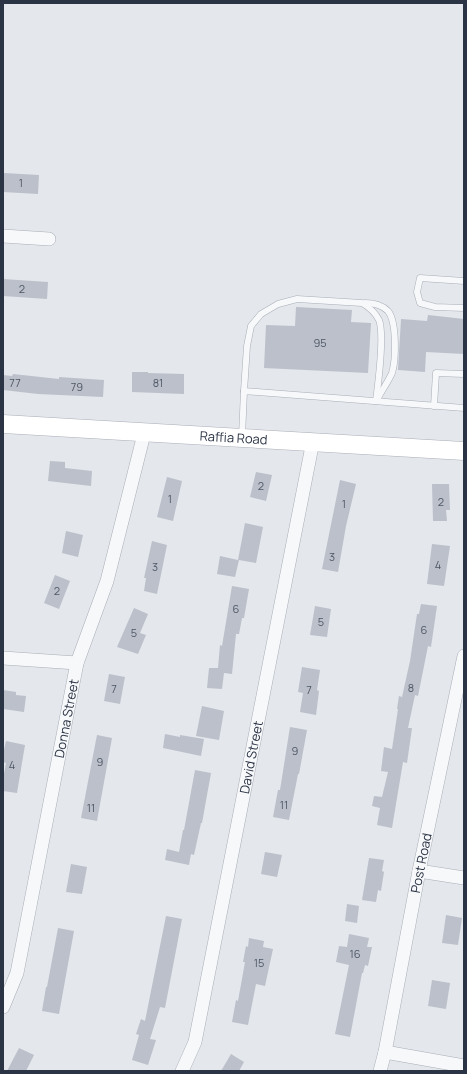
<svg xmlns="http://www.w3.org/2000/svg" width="467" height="1074" viewBox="0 0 467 1074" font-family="Manrope,sans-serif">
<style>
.building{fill:#bbc0ca}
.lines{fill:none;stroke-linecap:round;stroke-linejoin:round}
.lane-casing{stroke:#a9aeb7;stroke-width:7}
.street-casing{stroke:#a9aeb7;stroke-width:14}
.secondary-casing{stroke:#a9aeb7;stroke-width:19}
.lane{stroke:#f7f8fa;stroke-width:6}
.street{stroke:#f7f8fa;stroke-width:13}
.secondary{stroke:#fff;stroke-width:18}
.labels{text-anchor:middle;stroke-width:4;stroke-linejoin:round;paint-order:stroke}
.number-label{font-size:11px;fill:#4f5766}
.street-label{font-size:13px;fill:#2b3445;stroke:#f4f6f9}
</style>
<rect width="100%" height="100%" fill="#e4e7ec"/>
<g class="building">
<path d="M 4,173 L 39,175 L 38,194 L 3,192 Z"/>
<path d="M 3,279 L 48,282 L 47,299 L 3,296 Z"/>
<path d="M 296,307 L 352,310 L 351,322 L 371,323 L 368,373 L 264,368 L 266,325 L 295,326 Z"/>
<path d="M 428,315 L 464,319 L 464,354 L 426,352 L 425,372 L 398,370 L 401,319 L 427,321 Z"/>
<path d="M 132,372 L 148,372 L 148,373 L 184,374 L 184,394 L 132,392 Z"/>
<path d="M 13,374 L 59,379 L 59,377 L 104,380 L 103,397 L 38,394 L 3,390 L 3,375 L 12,376 Z"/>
<path d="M 50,461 L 65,462 L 65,468 L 92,471 L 91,486 L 48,481 Z"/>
<path d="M 256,472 L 272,475 L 266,501 L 250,497 Z"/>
<path d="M 167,477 L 182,481 L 173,521 L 157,517 Z"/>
<path d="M 340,480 L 356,484 L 346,526 L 338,572 L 322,569 Z"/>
<path d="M 432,484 L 449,484 L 450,510 L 446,510 L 447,521 L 433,521 Z"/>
<path d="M 245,523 L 263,527 L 256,563 L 239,560 L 235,577 L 217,574 L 220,556 L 238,560 Z"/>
<path d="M 66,531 L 83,535 L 78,557 L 62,553 Z"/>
<path d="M 152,541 L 167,545 L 157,594 L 144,591 L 146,578 L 144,578 Z"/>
<path d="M 432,544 L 450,546 L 444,586 L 427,584 Z"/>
<path d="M 55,575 L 70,581 L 59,609 L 44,603 Z"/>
<path d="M 232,586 L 249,589 L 244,618 L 242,618 L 239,634 L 236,634 L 232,674 L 224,673 L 222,689 L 207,688 L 209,668 L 218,668 L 220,645 L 222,646 Z"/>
<path d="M 421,604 L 437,606 L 431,647 L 428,646 L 418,696 L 415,695 L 408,728 L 412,728 L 407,763 L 403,762 L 392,828 L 377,825 L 380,808 L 372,806 L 374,796 L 382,797 L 388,772 L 381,771 L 384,747 L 392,749 L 398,709 L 397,709 L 399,696 L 402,697 L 410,661 L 417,614 L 419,614 Z"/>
<path d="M 315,606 L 331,609 L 327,637 L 310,635 Z"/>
<path d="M 134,608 L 148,614 L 140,633 L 146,635 L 138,654 L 117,647 Z"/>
<path d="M 302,667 L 320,670 L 317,690 L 319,691 L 316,715 L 300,712 L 303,693 L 298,692 Z"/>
<path d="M 109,674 L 125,677 L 120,704 L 104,701 Z"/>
<path d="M 3,690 L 16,692 L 16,695 L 26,696 L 24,712 L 3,709 Z"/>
<path d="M 202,706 L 224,711 L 219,740 L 196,736 Z"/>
<path d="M 290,727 L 307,730 L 299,774 L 298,774 L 289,820 L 273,817 L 278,790 L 280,790 Z"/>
<path d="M 165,734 L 180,737 L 180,735 L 204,739 L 201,756 L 163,748 Z"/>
<path d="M 97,735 L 112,738 L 97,821 L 81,818 Z"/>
<path d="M 6,741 L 25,745 L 17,793 L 3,791 L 3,779 L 6,763 L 3,762 L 3,749 L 4,750 Z"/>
<path d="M 195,770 L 211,773 L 202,823 L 201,823 L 194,855 L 191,854 L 189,865 L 165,860 L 167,849 L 179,852 L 183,830 L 184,830 Z"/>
<path d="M 265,852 L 282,855 L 277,877 L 261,874 Z"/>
<path d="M 369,858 L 384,860 L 382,871 L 384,872 L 381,891 L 378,890 L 376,902 L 362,900 Z"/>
<path d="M 71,864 L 87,867 L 82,894 L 66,892 Z"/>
<path d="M 347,904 L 359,906 L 357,923 L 345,921 Z"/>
<path d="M 446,915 L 462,918 L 458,945 L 442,943 Z"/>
<path d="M 166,916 L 182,919 L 165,1008 L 160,1007 L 150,1039 L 156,1040 L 148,1065 L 132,1060 L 139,1035 L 136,1034 L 141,1019 L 145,1021 Z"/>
<path d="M 58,928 L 74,931 L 59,1014 L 42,1011 L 46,987 L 47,987 Z"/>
<path d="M 349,934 L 369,938 L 367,947 L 372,947 L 368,966 L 365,965 L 363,973 L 362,973 L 350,1037 L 335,1034 L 349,965 L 336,962 L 339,946 L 347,947 Z"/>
<path d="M 249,938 L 264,941 L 263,947 L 273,949 L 265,986 L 256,984 L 248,1025 L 232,1022 L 236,1000 L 238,1001 L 245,962 L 243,962 L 246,946 L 248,947 Z"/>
<path d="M 432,980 L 450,983 L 446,1009 L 428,1006 Z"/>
<path d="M 19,1048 L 34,1055 L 26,1071 L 7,1071 Z"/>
<path d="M 231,1054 L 244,1062 L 239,1071 L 221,1071 Z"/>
</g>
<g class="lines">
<defs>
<g id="lane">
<path d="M 464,281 L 420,278 L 417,292 L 420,303 L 435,307 L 464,308"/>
<path d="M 365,303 C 373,303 382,305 388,311 C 397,322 396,360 392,373 C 388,382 382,390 378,398"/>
<path d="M 244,391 L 247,346 L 251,326 L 261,314 L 278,304 L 297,299 L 362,303 C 369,307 375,312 379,320 C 385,335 378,384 376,401"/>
<path d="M 434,406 L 436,373 L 464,374"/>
<path d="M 242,436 L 244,391 L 464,408"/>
</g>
<g id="street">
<path d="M 3,236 L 49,239"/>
<path d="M 3,658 L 77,663"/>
<path d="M 419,871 L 464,878"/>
<path id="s1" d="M 3,1007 L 17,973 L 77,663 L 107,581 L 144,434"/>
<path d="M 385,1052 L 464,1066"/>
<path id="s2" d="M 182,1071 L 195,1042 L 313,441"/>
<path id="s3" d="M 380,1071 L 385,1052 L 419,871 L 464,656"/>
</g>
<g id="secondary">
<path id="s4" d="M 3,424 C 157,434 310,441 464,451"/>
</g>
</defs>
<use href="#lane" class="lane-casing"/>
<use href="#street" class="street-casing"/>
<use href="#secondary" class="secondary-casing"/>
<use href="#lane" class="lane"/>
<use href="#street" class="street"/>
<use href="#secondary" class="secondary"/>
</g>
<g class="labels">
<g class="number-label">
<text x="21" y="187">1</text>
<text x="22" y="293">2</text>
<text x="320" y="347">95</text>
<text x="15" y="387">77</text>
<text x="158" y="387">81</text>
<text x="77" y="391">79</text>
<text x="261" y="490">2</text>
<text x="170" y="503">1</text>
<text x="441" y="506">2</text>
<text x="344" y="508">1</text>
<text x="332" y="561">3</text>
<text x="438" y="569">4</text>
<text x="155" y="571">3</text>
<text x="57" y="595">2</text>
<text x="236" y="613">6</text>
<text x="321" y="626">5</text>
<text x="424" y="634">6</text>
<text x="134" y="637">5</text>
<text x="411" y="692">8</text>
<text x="114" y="693">7</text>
<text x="309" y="694">7</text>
<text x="295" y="755">9</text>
<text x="100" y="766">9</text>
<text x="12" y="769">4</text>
<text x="284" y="809">11</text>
<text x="91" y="812">11</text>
<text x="355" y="958">16</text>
<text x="259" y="967">15</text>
</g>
<g class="street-label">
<text dy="5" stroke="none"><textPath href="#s4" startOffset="231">Raffia Road</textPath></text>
<text dy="5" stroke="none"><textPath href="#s1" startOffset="296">Donna Street</textPath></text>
<text dy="5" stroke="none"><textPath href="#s2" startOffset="322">David Street</textPath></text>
<text dy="5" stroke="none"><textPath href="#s3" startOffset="212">Post Road</textPath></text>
</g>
</g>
<rect width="467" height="1074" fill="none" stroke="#2b3445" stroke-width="8"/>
</svg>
